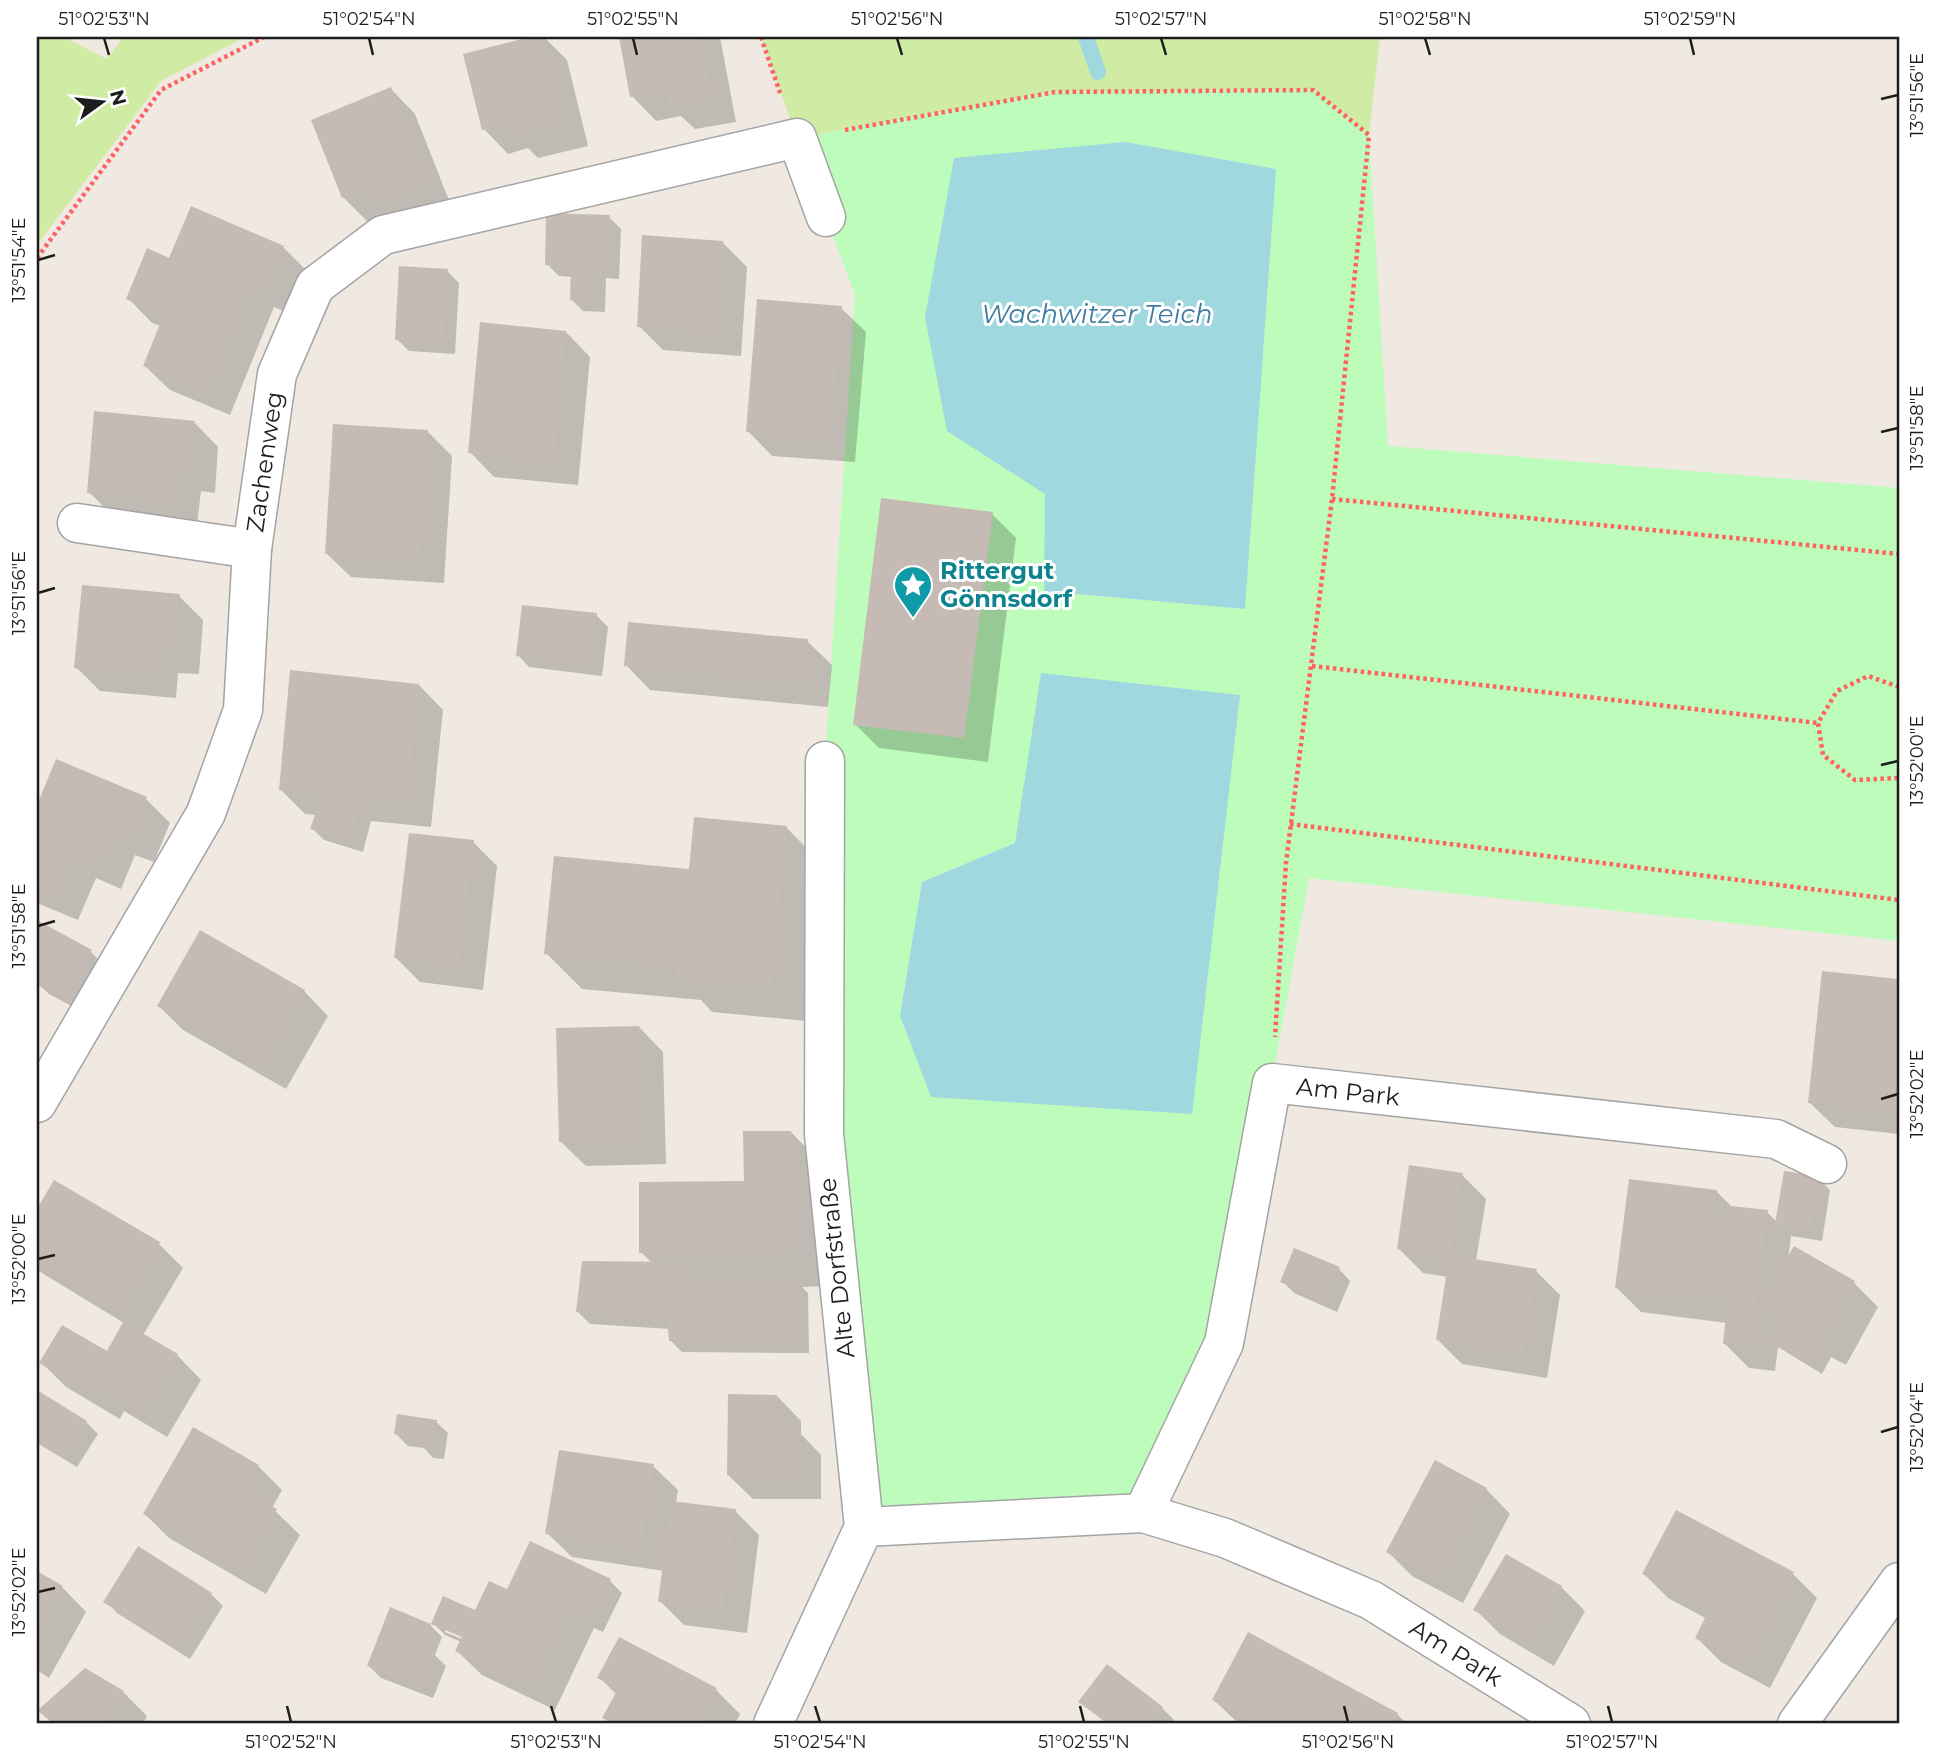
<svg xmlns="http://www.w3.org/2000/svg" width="1936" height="1761" viewBox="0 0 1936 1761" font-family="Montserrat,sans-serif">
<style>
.grass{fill:#d0eca4}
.park{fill:#bdfcbb;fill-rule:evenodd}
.water{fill:#9fd8df}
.shadow{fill:#0003;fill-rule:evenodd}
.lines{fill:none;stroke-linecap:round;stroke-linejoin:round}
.stream{stroke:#9fd8df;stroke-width:16}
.building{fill:#c6bab5}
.minor-casing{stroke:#a4a4a4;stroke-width:41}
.path{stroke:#ff6264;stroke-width:4.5;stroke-dasharray:3.5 3.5;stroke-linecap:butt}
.minor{stroke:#fff;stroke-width:38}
.ticks{fill:none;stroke:#1d1d1d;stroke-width:2.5}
.labels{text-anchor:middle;stroke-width:6;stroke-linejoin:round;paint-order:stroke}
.street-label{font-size:24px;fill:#1d1d1d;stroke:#fff}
.culture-label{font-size:24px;font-weight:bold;fill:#0d838f;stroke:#fff;text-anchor:start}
.water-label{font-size:26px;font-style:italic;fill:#3f7ba1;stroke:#fff}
.neatline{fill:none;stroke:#1d1d1d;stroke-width:2.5}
.ticks-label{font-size:18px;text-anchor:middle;fill:#1d1d1d}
</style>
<rect width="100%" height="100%" fill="#efe9e1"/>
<g class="grass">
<path d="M 37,37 L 64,37 L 107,59 L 123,37 L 245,37 L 161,81 L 37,245 Z"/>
<path d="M 761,37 L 1380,37 L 1369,135 L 1313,90 L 1055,92 L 797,138 Z"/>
</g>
<path class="park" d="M 1313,90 L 1369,135 L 1388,446 L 1899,488 L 1899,941 L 1309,878 L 1224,1343 L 1143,1513 L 864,1527 L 823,791 L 855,295 L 797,138 L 1055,92 ZM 1045,494 L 1245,609 L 1045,591 ZM 1015,843 L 900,1016 L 922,882 Z"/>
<g class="water">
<path d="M 1125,142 L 1276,169 L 1245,609 L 1044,591 L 1045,494 L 947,431 L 925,317 L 954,158 Z"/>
<path d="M 1041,673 L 1240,695 L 1192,1114 L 931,1097 L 900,1016 L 922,882 L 1015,843 Z"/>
</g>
<g class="shadow">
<path d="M 537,37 L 544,37 L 567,60 L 588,146 L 538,158 L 528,148 L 508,154 L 484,129 L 465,55 Z"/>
<path d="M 621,37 L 720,37 L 736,122 L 695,129 L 681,116 L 656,121 L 632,96 Z"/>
<path d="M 391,89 L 415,114 L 452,208 L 407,226 L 392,212 L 368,222 L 343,197 Z"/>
<path d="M 609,217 L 621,229 L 619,279 L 606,278 L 605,312 L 583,311 L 571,299 L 572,277 L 559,276 L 547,264 Z"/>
<path d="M 722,242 L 747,267 L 741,356 L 663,350 L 639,326 Z"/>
<path d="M 283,247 L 307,271 L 290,314 L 274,307 L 230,415 L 170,390 L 145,366 L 161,326 L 152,323 L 128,298 L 170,260 Z"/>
<path d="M 447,271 L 459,283 L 455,354 L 409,351 L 397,339 Z"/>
<path d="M 841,308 L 866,332 L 855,462 L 772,456 L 748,431 Z"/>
<path d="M 566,332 L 590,357 L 578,485 L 494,477 L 470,452 Z"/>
<path d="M 194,422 L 218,447 L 215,493 L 201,491 L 197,525 L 113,516 L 89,492 Z"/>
<path d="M 428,432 L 452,456 L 444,583 L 351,577 L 326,553 Z"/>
<path d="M 992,514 L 1016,538 L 988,762 L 879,748 L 855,724 Z"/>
<path d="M 179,596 L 203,620 L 199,674 L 178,673 L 176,698 L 100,691 L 76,667 Z"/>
<path d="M 596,615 L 608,627 L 602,676 L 529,667 L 518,655 Z"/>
<path d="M 807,641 L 832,665 L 828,707 L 650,690 L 626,665 Z"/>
<path d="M 419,685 L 443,710 L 431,827 L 371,821 L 363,852 L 324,840 L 312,828 L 316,815 L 305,814 L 281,790 Z"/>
<path d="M 57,761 L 146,799 L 170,823 L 154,862 L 135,855 L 121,889 L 96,878 L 78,920 L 37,903 L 37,809 Z"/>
<path d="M 786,827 L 821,863 L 807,1021 L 712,1012 L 701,1000 L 582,989 L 546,953 L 690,871 Z"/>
<path d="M 473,842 L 497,866 L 483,990 L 420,982 L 396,958 Z"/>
<path d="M 37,922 L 91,952 L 103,964 L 79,1010 L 49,994 L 37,983 L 40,976 L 37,974 Z"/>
<path d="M 1824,973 L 1899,981 L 1899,1134 L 1835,1127 L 1810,1103 Z"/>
<path d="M 304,991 L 328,1016 L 286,1089 L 183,1030 L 159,1006 Z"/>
<path d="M 639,1027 L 663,1052 L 666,1164 L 586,1166 L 561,1142 Z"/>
<path d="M 791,1132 L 826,1168 L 828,1286 L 802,1287 L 808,1293 L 809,1353 L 682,1352 L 670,1340 L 670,1329 L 590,1324 L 578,1312 L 653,1264 L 641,1252 L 746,1183 Z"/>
<path d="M 1462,1175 L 1486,1199 L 1476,1261 L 1536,1271 L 1560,1295 L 1547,1378 L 1462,1364 L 1438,1340 L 1448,1277 L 1423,1273 L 1398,1248 Z"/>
<path d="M 1818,1178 L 1830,1190 L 1822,1241 L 1791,1236 L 1788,1260 L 1795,1249 L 1854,1283 L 1878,1307 L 1846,1365 L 1831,1357 L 1822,1374 L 1778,1347 L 1775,1371 L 1749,1368 L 1724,1343 L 1727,1323 L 1641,1312 L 1617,1288 L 1716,1191 L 1733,1208 L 1767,1212 L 1777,1222 Z"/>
<path d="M 55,1182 L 159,1244 L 183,1268 L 143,1335 L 177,1355 L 201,1380 L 167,1437 L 124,1411 L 120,1419 L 66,1387 L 42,1363 L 107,1354 L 124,1323 L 37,1270 L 37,1213 Z"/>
<path d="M 1339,1269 L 1350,1281 L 1337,1312 L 1294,1293 L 1282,1281 Z"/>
<path d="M 37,1392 L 86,1422 L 98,1434 L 77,1467 L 37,1443 Z"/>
<path d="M 777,1396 L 801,1421 L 801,1434 L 821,1455 L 821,1499 L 753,1499 L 728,1475 Z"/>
<path d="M 436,1422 L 448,1433 L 444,1459 L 433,1458 L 424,1448 L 408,1446 L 396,1434 Z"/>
<path d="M 258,1466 L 282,1490 L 272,1508 L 300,1535 L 266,1594 L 169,1538 L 145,1514 Z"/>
<path d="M 653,1466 L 678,1490 L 676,1503 L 735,1511 L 759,1535 L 747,1633 L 684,1625 L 660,1601 L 664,1571 L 572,1557 L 547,1533 Z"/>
<path d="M 1486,1489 L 1510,1514 L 1463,1603 L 1412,1576 L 1388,1552 Z"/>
<path d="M 1676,1512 L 1793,1574 L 1817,1598 L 1770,1688 L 1721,1662 L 1697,1638 L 1707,1619 L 1668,1598 L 1644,1574 Z"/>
<path d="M 37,1573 L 62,1587 L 86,1612 L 49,1678 L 37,1670 Z"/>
<path d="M 610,1581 L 622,1593 L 603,1632 L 594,1628 L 555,1710 L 482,1675 L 457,1651 L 461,1642 L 445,1635 L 433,1623 L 475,1613 L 508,1591 ZM 445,1628 L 470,1639 L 469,1642 L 445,1632 Z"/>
<path d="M 1561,1587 L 1585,1611 L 1554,1666 L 1500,1634 L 1476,1610 Z"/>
<path d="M 211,1594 L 223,1606 L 190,1659 L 117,1613 L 106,1601 Z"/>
<path d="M 430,1625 L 442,1637 L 435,1655 L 446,1666 L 433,1698 L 381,1678 L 369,1666 Z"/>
<path d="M 619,1639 L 716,1690 L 740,1714 L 735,1724 L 611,1724 L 605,1718 L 617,1695 L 600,1678 Z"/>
<path d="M 123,1692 L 147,1716 L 143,1724 L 53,1724 L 39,1711 Z"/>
<path d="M 1214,1700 L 1397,1714 L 1407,1724 L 1239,1724 Z"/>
<path d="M 1081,1702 L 1162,1708 L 1174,1720 L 1171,1724 L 1107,1724 Z"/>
</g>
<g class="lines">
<path class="stream" d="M 1086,37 L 1098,72"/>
</g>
<g class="building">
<path d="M 530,37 L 544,37 L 565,122 L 512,135 L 509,123 L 482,130 L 463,54 Z"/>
<path d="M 619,37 L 701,37 L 712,98 L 669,106 L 666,91 L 630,97 Z"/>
<path d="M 391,87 L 429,183 L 381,203 L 373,186 L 342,198 L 311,120 Z"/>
<path d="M 191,206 L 284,246 L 266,291 L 250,284 L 205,392 L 143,366 L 164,314 L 126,299 L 147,248 L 169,258 Z"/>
<path d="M 546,213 L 610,215 L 608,268 L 595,267 L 594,301 L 570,300 L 571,266 L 545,265 Z"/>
<path d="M 642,235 L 723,241 L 717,332 L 637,327 Z"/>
<path d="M 399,266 L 448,269 L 444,342 L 395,340 Z"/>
<path d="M 757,299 L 842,306 L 831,439 L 746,432 Z"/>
<path d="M 480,322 L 566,331 L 554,462 L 468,453 Z"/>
<path d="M 94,411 L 195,421 L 191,469 L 177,468 L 174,501 L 87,493 Z"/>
<path d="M 333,424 L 428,430 L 420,559 L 325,554 Z"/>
<path d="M 881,498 L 993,512 L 964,738 L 853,725 Z"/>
<path d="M 82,585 L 180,594 L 175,651 L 154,649 L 152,675 L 74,668 Z"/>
<path d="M 522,605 L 597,613 L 590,665 L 516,656 Z"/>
<path d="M 628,622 L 808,639 L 805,683 L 624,666 Z"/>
<path d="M 290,670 L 419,684 L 407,804 L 325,795 L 361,803 L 351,841 L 310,829 L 322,795 L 279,790 Z"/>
<path d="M 56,759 L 147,797 L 129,839 L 111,832 L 96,866 L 72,855 L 53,897 L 37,890 L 37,805 Z"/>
<path d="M 694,817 L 787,826 L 772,986 L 675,977 L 676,966 L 544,954 L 554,856 L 689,869 Z"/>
<path d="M 409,833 L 474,840 L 459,966 L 394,958 Z"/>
<path d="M 37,920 L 92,950 L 67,999 L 37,984 L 40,972 L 37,970 Z"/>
<path d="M 200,930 L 305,990 L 261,1066 L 157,1006 Z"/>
<path d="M 1822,971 L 1899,979 L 1899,1077 L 1896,1113 L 1808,1103 Z"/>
<path d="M 639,1026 L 643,1140 L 559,1142 L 556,1028 Z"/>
<path d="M 743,1131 L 791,1131 L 793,1251 L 639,1253 L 639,1182 L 744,1181 Z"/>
<path d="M 1409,1165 L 1463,1173 L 1450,1255 L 1537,1269 L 1523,1354 L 1436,1340 L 1449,1258 L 1397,1249 Z"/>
<path d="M 1784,1171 L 1819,1176 L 1811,1230 L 1775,1224 Z"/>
<path d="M 1629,1179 L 1717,1190 L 1714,1216 L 1730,1218 L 1731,1206 L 1768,1210 L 1751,1347 L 1723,1344 L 1728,1297 L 1704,1294 L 1704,1299 L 1615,1288 Z"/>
<path d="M 54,1180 L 160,1242 L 119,1311 L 37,1263 L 37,1209 Z"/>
<path d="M 1794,1246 L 1855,1281 L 1809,1363 L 1769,1341 L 1782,1319 L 1759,1307 Z"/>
<path d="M 1294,1248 L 1340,1267 L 1325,1301 L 1280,1282 Z"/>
<path d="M 582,1261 L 687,1262 L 685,1282 L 797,1279 L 797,1342 L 669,1341 L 667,1318 L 576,1312 Z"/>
<path d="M 123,1322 L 178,1354 L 142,1414 L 99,1388 L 95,1396 L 39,1363 L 62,1325 L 107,1351 Z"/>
<path d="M 37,1390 L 87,1421 L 64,1457 L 37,1440 Z"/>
<path d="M 728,1394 L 777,1395 L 777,1428 L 798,1429 L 797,1476 L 727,1475 Z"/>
<path d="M 397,1414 L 437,1420 L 432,1448 L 419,1446 L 420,1439 L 394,1434 Z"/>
<path d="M 193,1427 L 259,1465 L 244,1489 L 277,1509 L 242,1571 L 143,1514 Z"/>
<path d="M 559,1450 L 654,1464 L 641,1548 L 545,1534 Z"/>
<path d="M 1435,1460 L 1487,1488 L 1439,1580 L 1386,1552 Z"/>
<path d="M 671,1501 L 736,1509 L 723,1610 L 658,1602 Z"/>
<path d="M 1676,1510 L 1794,1572 L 1746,1665 L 1695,1638 L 1709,1610 L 1642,1574 Z"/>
<path d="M 530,1541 L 611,1579 L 591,1621 L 567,1610 L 530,1687 L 455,1651 L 462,1637 L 431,1624 L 443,1596 L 475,1610 L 489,1581 L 507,1589 Z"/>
<path d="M 138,1546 L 212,1593 L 178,1648 L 103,1602 Z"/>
<path d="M 1506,1554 L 1562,1586 L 1530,1643 L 1473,1610 Z"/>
<path d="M 37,1571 L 63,1586 L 37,1632 Z"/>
<path d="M 390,1607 L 431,1624 L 422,1648 L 435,1653 L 421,1687 L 367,1666 Z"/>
<path d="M 1248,1632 L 1398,1713 L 1392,1724 L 1257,1724 L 1212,1700 Z"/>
<path d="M 619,1637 L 717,1688 L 698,1724 L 614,1724 L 602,1718 L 618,1689 L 597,1678 Z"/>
<path d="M 1107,1664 L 1163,1707 L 1150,1724 L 1109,1724 L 1078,1702 Z"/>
<path d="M 85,1668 L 124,1691 L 104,1724 L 59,1724 L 37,1711 Z"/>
</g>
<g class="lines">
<defs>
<g id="minor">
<path d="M 77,523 L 252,549"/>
<path d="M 37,1103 L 206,813 L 243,710 L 252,549 L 277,374 L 315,286 L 383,235 L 797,138 L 826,217"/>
<path d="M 1143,1513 L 1225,1538 L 1371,1600 L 1571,1724"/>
<path d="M 864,1527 L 1143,1513 L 1224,1343 L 1272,1083 L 1776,1139 L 1827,1164"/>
<path d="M 773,1724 L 864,1527 L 824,1134 L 825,761"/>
<path d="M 1797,1724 L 1899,1582"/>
</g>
</defs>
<use href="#minor" class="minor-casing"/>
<g class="path">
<path d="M 761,37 L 780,93"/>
<path d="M 845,130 L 1055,92 L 1313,90 L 1369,135 L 1332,499 L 1286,863 L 1275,1037"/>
<path d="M 37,258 L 161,90 L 264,37"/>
<path d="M 1332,499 L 1899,554"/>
<path d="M 1312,666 L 1818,723"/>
<path d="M 1899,687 L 1868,676 L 1837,691 L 1818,723 L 1823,755 L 1855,780 L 1899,778"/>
<path d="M 1290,824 L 1899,900"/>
</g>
<use href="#minor" class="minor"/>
</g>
<path class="ticks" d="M 104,38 L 109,55M 369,38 L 373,55M 633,38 L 637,55M 897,38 L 902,55M 1161,38 L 1166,55M 1425,38 L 1430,55M 1690,38 L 1694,55M 1881,99 L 1898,95M 38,260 L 55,255M 1881,432 L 1898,428M 38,593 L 55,588M 1881,765 L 1898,761M 38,926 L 55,921M 1881,1099 L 1898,1094M 38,1259 L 55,1255M 1881,1432 L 1898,1427M 38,1592 L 55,1588M 287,1706 L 291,1722M 551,1706 L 556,1722M 815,1706 L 820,1722M 1080,1706 L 1084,1722M 1344,1706 L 1348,1722M 1608,1706 L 1612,1722"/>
<defs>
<symbol id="sight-pin" viewBox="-11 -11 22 30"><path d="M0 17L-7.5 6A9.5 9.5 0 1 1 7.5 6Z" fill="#0f9aa8" stroke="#fff"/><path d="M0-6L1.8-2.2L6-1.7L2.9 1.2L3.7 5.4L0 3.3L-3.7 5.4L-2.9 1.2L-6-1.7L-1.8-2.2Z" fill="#fff"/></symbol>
</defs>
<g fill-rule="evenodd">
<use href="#sight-pin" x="891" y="563" width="44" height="60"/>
</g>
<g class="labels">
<g class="street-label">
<text transform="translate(265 462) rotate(-82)" y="8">Zachenweg</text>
<text transform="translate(1348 1092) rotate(6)" y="8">Am Park</text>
<text transform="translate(837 1268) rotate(-96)" y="8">Alte Dorfstraße</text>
<text transform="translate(1456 1653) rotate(32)" y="8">Am Park</text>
</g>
<g class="culture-label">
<text x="940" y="579">Rittergut<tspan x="940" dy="28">Gönnsdorf</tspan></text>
</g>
<g class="water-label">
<text x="1097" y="323">Wachwitzer Teich</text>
</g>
</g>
<rect width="1936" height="1761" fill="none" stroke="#ffffff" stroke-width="77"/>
<g transform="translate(102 102) rotate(75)" stroke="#ffffff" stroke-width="5" paint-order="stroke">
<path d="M0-5L12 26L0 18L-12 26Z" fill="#1d1d1d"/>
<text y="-10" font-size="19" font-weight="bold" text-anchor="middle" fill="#1d1d1d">N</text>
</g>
<rect x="38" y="38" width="1860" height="1684" class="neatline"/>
<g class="ticks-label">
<text x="104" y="25">51°02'53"N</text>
<text x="369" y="25">51°02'54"N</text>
<text x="633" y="25">51°02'55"N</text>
<text x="897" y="25">51°02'56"N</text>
<text x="1161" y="25">51°02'57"N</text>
<text x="1425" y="25">51°02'58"N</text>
<text x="1690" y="25">51°02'59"N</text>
<text transform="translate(1917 95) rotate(-90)" y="6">13°51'56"E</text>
<text transform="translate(19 260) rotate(-90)" y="6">13°51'54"E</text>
<text transform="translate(1917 428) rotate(-90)" y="6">13°51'58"E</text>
<text transform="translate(19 593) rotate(-90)" y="6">13°51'56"E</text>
<text transform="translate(1917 761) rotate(-90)" y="6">13°52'00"E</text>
<text transform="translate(19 926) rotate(-90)" y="6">13°51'58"E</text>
<text transform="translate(1917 1094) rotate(-90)" y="6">13°52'02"E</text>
<text transform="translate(19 1259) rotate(-90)" y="6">13°52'00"E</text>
<text transform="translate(1917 1427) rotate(-90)" y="6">13°52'04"E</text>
<text transform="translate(19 1592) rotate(-90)" y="6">13°52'02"E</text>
<text x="291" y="1748">51°02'52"N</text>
<text x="556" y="1748">51°02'53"N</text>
<text x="820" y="1748">51°02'54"N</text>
<text x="1084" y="1748">51°02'55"N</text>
<text x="1348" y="1748">51°02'56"N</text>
<text x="1612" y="1748">51°02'57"N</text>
</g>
</svg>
